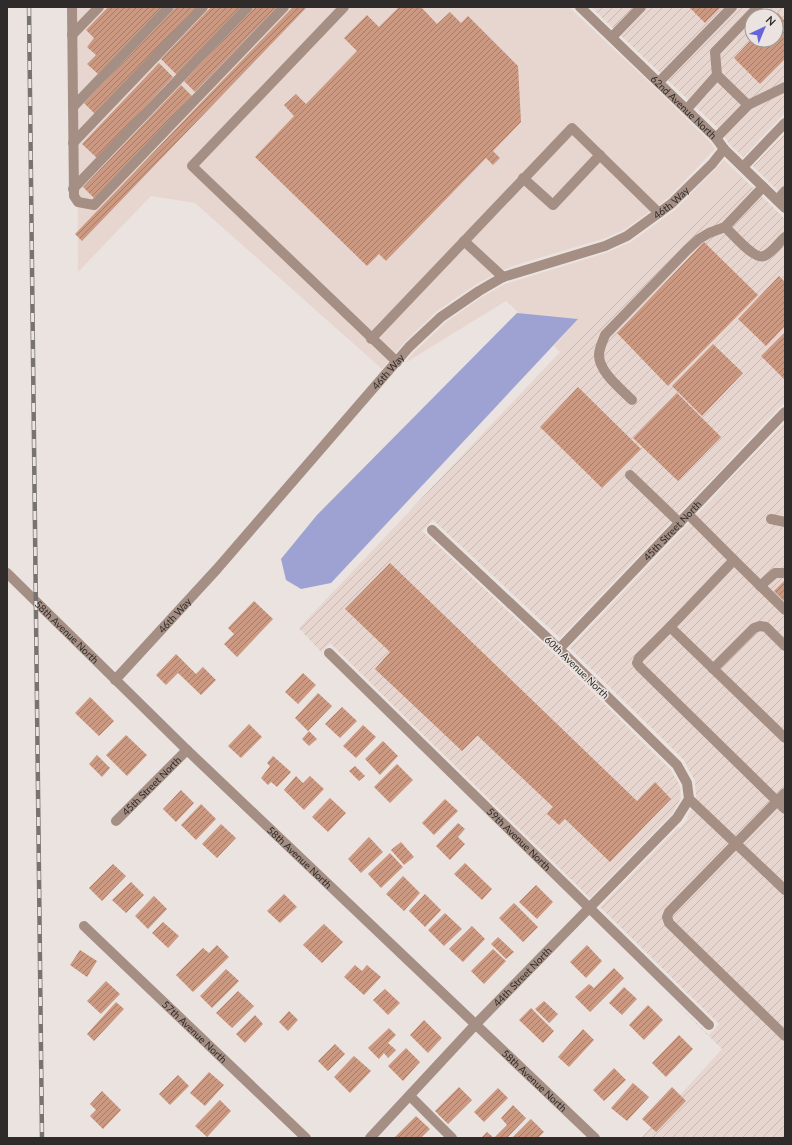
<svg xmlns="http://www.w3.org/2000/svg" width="792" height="1145" viewBox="0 0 792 1145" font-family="Lato,sans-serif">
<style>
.built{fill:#e7d6d0}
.industrial{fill:url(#industrial-furrows);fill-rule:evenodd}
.water{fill:#9da2d2}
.building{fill:url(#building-hatch)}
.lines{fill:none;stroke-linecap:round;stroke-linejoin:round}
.minor{stroke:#a58f84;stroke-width:10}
.rail-casing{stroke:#777370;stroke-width:4.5}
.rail{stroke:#ebe3df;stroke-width:3;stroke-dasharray:9;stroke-linecap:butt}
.labels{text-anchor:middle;stroke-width:3;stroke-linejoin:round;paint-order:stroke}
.street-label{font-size:10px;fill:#2e2b2a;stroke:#ebe3df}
</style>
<defs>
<pattern id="industrial-furrows" width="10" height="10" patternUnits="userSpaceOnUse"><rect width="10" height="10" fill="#e7d6d0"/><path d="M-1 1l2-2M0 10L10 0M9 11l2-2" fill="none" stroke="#c6b8b3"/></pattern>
<pattern id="building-hatch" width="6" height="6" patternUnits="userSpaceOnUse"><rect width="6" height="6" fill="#cb9881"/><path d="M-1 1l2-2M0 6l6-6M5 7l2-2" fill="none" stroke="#a57c6a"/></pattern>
</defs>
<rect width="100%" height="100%" fill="#ebe3df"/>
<g class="built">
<path d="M 77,7 L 569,7 L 654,87 L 711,143 L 715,149 L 667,199 L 624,230 L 603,239 L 519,264 L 501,271 L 475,285 L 437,311 L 405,342 L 382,369 L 195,203 L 151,196 L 78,272 Z"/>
<path d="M 724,160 L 742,177 L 560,352 L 554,346 L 578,319 L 520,314 L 506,301 L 405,363 L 414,352 L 446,322 L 482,297 L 505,284 L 606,253 L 631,242 L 676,209 Z"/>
</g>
<g class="industrial">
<path d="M 591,7 L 785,7 L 785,113 L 743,157 L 729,144 L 722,132 ZM 752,16 L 776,16 L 776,40 L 752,40 Z"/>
<path d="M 785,133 L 785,198 L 753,166 Z"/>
<path d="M 742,177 L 785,219 L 785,402 L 560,638 L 433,520 L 422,531 L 554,654 L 671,770 L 680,786 L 681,798 L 672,814 L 590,898 L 330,643 L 321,652 L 299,628 L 560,352 Z"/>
<path d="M 785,422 L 785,1138 L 641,1138 L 722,1049 L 665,993 L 709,1035 L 719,1024 L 600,907 L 678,827 L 680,828 L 688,818 L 687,817 L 695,802 L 696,797 L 695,781 L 683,759 L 570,648 Z"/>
</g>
<path class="water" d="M 517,313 L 578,319 L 331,583 L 301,589 L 286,580 L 281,559 L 317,515 Z"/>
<g class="building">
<path d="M 108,7 L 162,7 L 98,74 L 87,64 L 96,55 L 87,47 L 94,38 L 86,30 Z"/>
<path d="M 176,7 L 197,7 L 95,114 L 84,103 Z"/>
<path d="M 211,7 L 242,7 L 177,75 L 161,59 Z"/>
<path d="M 255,7 L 277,7 L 195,92 L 184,81 Z"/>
<path d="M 293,7 L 307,7 L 82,241 L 75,234 Z"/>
<path d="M 399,7 L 421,7 L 437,24 L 450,12 L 461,23 L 468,16 L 518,66 L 521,122 L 493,151 L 500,158 L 493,165 L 486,158 L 386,261 L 379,254 L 367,266 L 255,157 L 294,116 L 284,105 L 296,94 L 306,104 L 357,51 L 344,38 L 367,15 L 379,27 Z"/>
<path d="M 689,7 L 721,7 L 705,23 Z"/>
<path d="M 778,13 L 784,20 L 785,19 L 785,59 L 760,84 L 734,58 L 751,40 L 776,40 L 776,15 Z"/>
<path d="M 159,63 L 173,77 L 97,158 L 82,144 Z"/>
<path d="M 181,85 L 192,96 L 94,198 L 83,187 Z"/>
<path d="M 704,242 L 758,295 L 668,386 L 617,333 Z"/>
<path d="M 779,276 L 785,282 L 785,326 L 766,346 L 738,319 Z"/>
<path d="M 785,332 L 785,380 L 761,356 Z"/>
<path d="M 713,344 L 743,373 L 702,416 L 672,386 Z"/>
<path d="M 578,387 L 641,449 L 602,488 L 540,427 Z"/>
<path d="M 677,393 L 721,437 L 678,481 L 633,438 Z"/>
<path d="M 390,563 L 637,801 L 655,782 L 671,799 L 610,862 L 565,819 L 559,825 L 547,814 L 553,807 L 478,736 L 477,736 L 462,751 L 375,669 L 390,652 L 345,609 Z"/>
<path d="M 785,580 L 785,602 L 774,591 Z"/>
<path d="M 254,601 L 273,619 L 237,657 L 224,644 L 234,634 L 228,628 Z"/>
<path d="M 176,654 L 196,674 L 203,667 L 216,680 L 201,695 L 178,673 L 166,685 L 156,675 Z"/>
<path d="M 303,673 L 316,685 L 298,704 L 285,692 Z"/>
<path d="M 318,693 L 332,706 L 308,731 L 295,718 Z"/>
<path d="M 90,697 L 114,721 L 99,736 L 75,713 Z"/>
<path d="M 342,707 L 357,721 L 340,738 L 325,724 Z"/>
<path d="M 249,724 L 262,737 L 241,758 L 228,746 Z"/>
<path d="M 363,725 L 376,737 L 356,758 L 343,746 Z"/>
<path d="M 309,731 L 317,739 L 309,746 L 302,739 Z"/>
<path d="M 126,735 L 147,755 L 127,776 L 106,755 Z"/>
<path d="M 383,741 L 398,756 L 380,775 L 365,759 Z"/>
<path d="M 97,755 L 110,768 L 102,777 L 89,764 Z"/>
<path d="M 273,756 L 291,772 L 277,787 L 271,782 L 268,785 L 261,778 L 270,766 L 267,763 Z"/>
<path d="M 397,764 L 413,780 L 390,803 L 374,787 Z"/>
<path d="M 355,766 L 365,776 L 359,781 L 349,771 Z"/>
<path d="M 296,776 L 303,783 L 310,776 L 324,789 L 304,810 L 284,790 Z"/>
<path d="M 181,790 L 194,803 L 176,822 L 163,809 Z"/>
<path d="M 330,798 L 346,813 L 328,832 L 312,817 Z"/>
<path d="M 445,799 L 458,811 L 434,835 L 422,823 Z"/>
<path d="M 201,804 L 216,819 L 196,840 L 181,825 Z"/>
<path d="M 458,823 L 465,829 L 458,837 L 465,844 L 450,860 L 436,846 Z"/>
<path d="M 221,824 L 236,838 L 217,858 L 202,844 Z"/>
<path d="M 369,837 L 383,852 L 361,873 L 348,859 Z"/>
<path d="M 401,842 L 414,857 L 404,865 L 391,850 Z"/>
<path d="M 390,853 L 403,867 L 381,888 L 368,874 Z"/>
<path d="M 465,863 L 492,889 L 482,900 L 454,874 Z"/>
<path d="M 113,864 L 126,876 L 102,901 L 89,888 Z"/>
<path d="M 403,876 L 420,893 L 404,911 L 386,894 Z"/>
<path d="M 131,882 L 144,895 L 126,913 L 112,900 Z"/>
<path d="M 536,885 L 553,902 L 537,919 L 519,902 Z"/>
<path d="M 284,894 L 297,907 L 280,923 L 267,911 Z"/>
<path d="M 425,894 L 441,910 L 425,927 L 409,911 Z"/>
<path d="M 154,896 L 167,909 L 148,929 L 135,916 Z"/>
<path d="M 514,903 L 538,927 L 523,942 L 499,918 Z"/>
<path d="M 445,913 L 462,929 L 444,946 L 428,930 Z"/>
<path d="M 163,922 L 179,936 L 168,948 L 152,933 Z"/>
<path d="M 324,924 L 343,942 L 322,963 L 303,945 Z"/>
<path d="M 472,926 L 485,939 L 463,962 L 449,949 Z"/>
<path d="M 498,937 L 514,952 L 506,959 L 491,944 Z"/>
<path d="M 217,945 L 229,957 L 193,992 L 176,975 L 203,948 L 209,953 Z"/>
<path d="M 587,945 L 602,961 L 586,978 L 570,962 Z"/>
<path d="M 493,949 L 506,961 L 484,984 L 471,971 Z"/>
<path d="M 80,950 L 97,961 L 87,977 L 70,965 Z"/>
<path d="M 355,965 L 362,971 L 367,965 L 381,977 L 364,995 L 344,977 Z"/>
<path d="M 614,968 L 624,978 L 590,1012 L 575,997 L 589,984 L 594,988 Z"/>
<path d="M 226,969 L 239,981 L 212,1008 L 200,996 Z"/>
<path d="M 106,981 L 120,994 L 101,1014 L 87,1001 Z"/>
<path d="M 624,987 L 637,999 L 622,1015 L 609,1003 Z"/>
<path d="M 385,989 L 400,1003 L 388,1015 L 373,1000 Z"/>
<path d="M 238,991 L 254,1006 L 232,1028 L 216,1013 Z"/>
<path d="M 544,1001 L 558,1014 L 549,1023 L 535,1009 Z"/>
<path d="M 116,1002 L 124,1009 L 94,1041 L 87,1034 Z"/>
<path d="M 648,1005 L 663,1020 L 644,1040 L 629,1025 Z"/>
<path d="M 531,1008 L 554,1031 L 543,1043 L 519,1020 Z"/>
<path d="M 289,1011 L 298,1020 L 288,1031 L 279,1022 Z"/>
<path d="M 255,1015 L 263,1024 L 245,1043 L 236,1034 Z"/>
<path d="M 424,1020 L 442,1038 L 428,1053 L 410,1035 Z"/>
<path d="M 389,1028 L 396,1035 L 388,1043 L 396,1050 L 388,1058 L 384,1053 L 379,1059 L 368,1048 Z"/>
<path d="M 583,1029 L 594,1040 L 569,1067 L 558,1057 Z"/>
<path d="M 679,1035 L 693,1049 L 666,1077 L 652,1063 Z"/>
<path d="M 335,1044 L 345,1054 L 328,1071 L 318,1061 Z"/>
<path d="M 406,1048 L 420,1062 L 403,1081 L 388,1066 Z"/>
<path d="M 354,1056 L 371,1071 L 350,1093 L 334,1077 Z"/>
<path d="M 614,1068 L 626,1080 L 604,1101 L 593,1090 Z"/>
<path d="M 209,1072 L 224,1085 L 205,1106 L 190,1093 Z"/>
<path d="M 178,1075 L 189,1086 L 170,1105 L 159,1094 Z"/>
<path d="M 633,1083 L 649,1097 L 627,1121 L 611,1108 Z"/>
<path d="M 459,1087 L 472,1100 L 448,1124 L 435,1111 Z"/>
<path d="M 672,1087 L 686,1101 L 656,1132 L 642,1119 Z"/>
<path d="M 498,1088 L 508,1098 L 484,1122 L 474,1112 Z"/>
<path d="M 102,1091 L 121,1110 L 103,1129 L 90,1116 L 96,1110 L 90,1104 Z"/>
<path d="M 220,1100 L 231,1111 L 207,1137 L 195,1126 Z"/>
<path d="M 513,1105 L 526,1118 L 507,1138 L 481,1138 L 487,1132 L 494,1138 L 507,1125 L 501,1118 Z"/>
<path d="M 416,1116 L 430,1129 L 422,1137 L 424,1138 L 394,1138 Z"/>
<path d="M 531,1119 L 544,1132 L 538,1138 L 512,1138 Z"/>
</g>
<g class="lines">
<g class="minor">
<path d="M 72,7 L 74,196 L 78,202 L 94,205 L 284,7"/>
<path d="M 344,7 L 192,166 L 397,362"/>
<path id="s1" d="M 580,7 L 716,138 L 724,149 L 785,208"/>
<path d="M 72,35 L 99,7"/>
<path d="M 612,37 L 641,7"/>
<path d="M 717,75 L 748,105"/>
<path d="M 659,82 L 732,7"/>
<path d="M 73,107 L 169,7"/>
<path d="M 687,109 L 717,75 L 715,52 L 758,7"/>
<path d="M 716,138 L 748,105 L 785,87"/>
<path d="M 73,143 L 203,7"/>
<path d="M 743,167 L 785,123"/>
<path d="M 523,178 L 553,205 L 600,155"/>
<path d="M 73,189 L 248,7"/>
<path d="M 777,200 L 785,191"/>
<path d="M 725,227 C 733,234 754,260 764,256 C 772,253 779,242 785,237"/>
<path d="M 464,241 L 503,277"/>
<path d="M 371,339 L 572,128 L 659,213"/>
<path d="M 632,400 C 621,389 599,372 599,355 C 599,348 603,341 605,335 L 687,250 L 699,239 L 709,233 L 725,227 L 763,187"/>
<path d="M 630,475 L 680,523"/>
<path d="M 688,514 L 734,560 L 670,627 L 785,738"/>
<path d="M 771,519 L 785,522"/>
<path d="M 734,560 L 785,610"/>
<path id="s2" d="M 7,573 L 187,750 L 595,1138"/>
<path d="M 760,586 L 775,573 L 785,573"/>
<path d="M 670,627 L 639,658 L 637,663 L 640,667 L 785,809"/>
<path id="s3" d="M 559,649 L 785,412"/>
<path id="s4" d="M 329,653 L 709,1025"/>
<path d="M 713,669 L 754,628 L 760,626 L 766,627 L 785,646"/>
<path id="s5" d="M 115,680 L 217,569 L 409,347 L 441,317 L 479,291 L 503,277 L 605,246 L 627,236 L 671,204 L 712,164 L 724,149"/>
<path d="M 785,793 L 669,912 L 667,917 L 669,923 L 785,1036"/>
<path d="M 689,799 L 785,890"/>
<path id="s6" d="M 116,821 L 187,750"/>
<path id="s7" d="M 84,926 L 306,1138"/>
<path d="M 410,1096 L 452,1138"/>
<path id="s8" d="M 370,1138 L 475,1025 L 677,818 L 689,799 L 687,783 L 677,765 L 559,649 L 432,530"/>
</g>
<defs>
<path id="rail" d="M 29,7 L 42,1138"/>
</defs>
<use href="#rail" class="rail-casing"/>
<use href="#rail" class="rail"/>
</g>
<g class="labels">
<g class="street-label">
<text dy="4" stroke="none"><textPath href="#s1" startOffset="144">62nd Avenue North</textPath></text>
<text dy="4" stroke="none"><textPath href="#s5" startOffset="748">46th Way</textPath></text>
<text dy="4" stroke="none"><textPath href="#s5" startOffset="412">46th Way</textPath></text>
<text dy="4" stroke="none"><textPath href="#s3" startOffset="164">45th Street North</textPath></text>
<text dy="4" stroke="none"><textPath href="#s5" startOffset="88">46th Way</textPath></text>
<text dy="4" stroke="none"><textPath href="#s2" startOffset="84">58th Avenue North</textPath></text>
<text transform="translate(577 667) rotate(44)" y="4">60th Avenue North</text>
<text dy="4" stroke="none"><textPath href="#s6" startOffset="50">45th Street North</textPath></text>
<text dy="4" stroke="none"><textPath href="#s4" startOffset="266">59th Avenue North</textPath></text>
<text dy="4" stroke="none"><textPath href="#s2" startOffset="408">58th Avenue North</textPath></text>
<text dy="4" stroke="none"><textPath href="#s8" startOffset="222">44th Street North</textPath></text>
<text dy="4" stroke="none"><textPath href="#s7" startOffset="153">57th Avenue North</textPath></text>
<text dy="4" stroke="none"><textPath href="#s2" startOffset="732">58th Avenue North</textPath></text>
</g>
</g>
<rect width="792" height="1145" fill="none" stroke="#2e2b2a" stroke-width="16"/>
<g transform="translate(764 28) rotate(44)"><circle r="19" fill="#ebe3df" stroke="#9f9997"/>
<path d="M0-3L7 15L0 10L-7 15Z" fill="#6664dd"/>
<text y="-6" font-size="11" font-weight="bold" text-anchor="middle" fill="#2e2b2a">N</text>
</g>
</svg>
